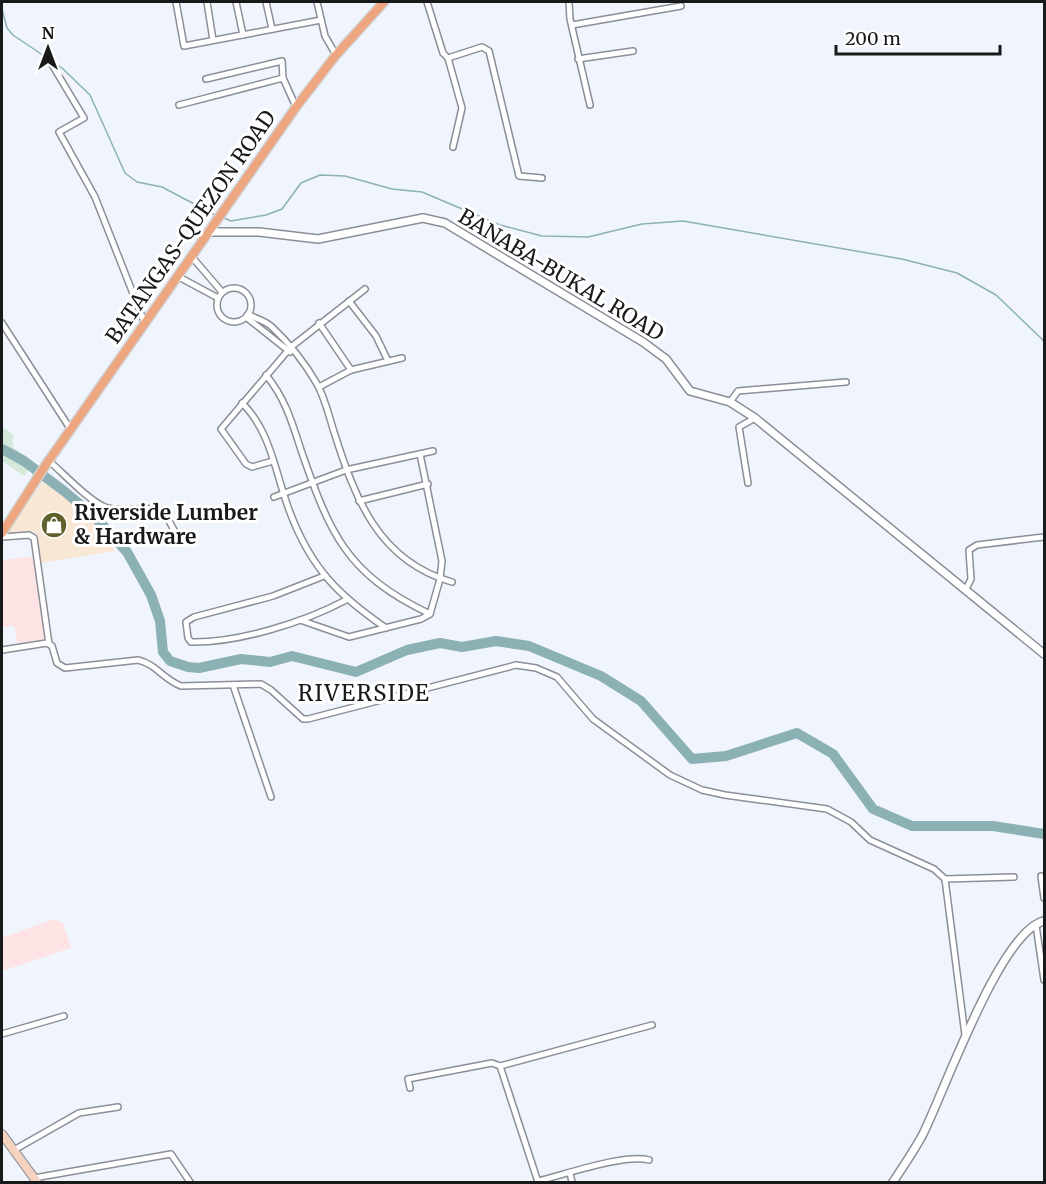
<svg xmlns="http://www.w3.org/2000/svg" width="1046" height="1184" viewBox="0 0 1046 1184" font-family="Merriweather,serif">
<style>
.commercial{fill:#f9e7d6}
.education{fill:#fee3e4}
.green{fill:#d4e9d9}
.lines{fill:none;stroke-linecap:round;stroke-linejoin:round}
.stream{stroke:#8cb1b4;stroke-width:1.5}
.river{stroke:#8cb1b4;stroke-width:10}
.minor-casing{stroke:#8a8f97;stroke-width:8}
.tertiary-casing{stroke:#8a8f97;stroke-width:10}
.secondary-casing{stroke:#8a8f97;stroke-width:10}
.primary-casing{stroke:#d1d1d1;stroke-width:11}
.minor{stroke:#fff;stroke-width:5}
.tertiary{stroke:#fff;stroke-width:7}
.secondary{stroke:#f6d3c0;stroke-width:8}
.primary{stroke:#eea680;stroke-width:8}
.labels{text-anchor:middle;stroke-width:6;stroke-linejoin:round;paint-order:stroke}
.street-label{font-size:21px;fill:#17191b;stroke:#fff}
.poi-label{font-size:21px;font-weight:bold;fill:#17191b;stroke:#fff;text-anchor:start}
.neighbourhood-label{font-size:22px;letter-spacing:1.5px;fill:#17191b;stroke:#fff}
</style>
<rect width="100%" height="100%" fill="#f0f5fd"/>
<path class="commercial" d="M 43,481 L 92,519 L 115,551 L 41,563 L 36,532 L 13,534 L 8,531 Z"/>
<g class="education">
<path d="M 34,556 L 47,639 L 18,644 L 14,626 L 2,627 L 2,560 Z"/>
<path d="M 54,919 L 63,923 L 71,948 L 2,971 L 2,938 Z"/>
</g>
<path class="green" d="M 2,426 L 14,436 L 12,440 L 14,448 L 33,462 L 24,476 L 2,461 Z"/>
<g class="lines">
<g class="stream">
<path d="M 2,9 L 7,28 L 13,35 L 62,68 L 90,95 L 125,173 L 137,182 L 162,187 L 217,216"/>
<path d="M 224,218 L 231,221 L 266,215 L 282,209 L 301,183 L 320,175 L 345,176 L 392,189 L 422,192 L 500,225 L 542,236 L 588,237 L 642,224 L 683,221 L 902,259 L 957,273 L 996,295 L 1044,341"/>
</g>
<path class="river" d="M 2,449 L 24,461 L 64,491 L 94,516 L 127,552 L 151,595 L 160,621 L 163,652 L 170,661 L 188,667 L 199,668 L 241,659 L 270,662 L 292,656 L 356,672 L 407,650 L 440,643 L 462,647 L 496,641 L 529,646 L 601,676 L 641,701 L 692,759 L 726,756 L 797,733 L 833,754 L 873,809 L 912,826 L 993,826 L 1044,834"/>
<defs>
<g id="minor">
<path d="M 176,2 L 184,46 L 321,20"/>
<path d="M 207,2 L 213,40"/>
<path d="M 236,2 L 243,35"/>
<path d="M 266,2 L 272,29"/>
<path d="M 317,2 L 325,36 L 336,55"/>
<path d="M 427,2 L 443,53 L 448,58 L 482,47 L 489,51 L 519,176 L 542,178"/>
<path d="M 569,2 L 570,19 L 590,105"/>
<path d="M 572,25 L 681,6"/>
<path d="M 448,58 L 462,108 L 453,147"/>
<path d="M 578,59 L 633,51"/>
<path d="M 51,63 L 84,118 L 59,132 L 95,197 L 145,324"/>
<path d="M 206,79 L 282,61 L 283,78 L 296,107"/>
<path d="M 179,105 L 283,78"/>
<path d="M 192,257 L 222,292"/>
<path d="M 179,277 L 218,298"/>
<circle cx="234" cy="305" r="17"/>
<path d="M 349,301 L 376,336 L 388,361"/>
<path d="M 248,314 C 256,319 266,321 272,327 C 289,343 305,363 317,384 C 325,398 329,416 334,432 C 355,498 378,561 452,582"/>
<path d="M 246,317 L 290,352"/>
<path d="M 2,323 L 71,430"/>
<path d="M 319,323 L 351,370"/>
<path d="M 266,375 C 285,398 292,422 301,450 C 330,534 346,574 430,614"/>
<path d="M 319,387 L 351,370 L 402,358"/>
<path d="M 730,402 L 738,391 L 846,382"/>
<path d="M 242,403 C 272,432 276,478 291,515 C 312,569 339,596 386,628"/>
<path d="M 49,461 C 62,472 88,500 103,506 C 120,514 144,505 163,510 L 180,541"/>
<path d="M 273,461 L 252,467 L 246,464 L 221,429 L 291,347 L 365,289"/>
<path d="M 748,483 L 739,427 L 755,418"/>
<path d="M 274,497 L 346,470 L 433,451"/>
<path d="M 359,501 L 428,484"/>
<path d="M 2,537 L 29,535 L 34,538 L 49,644"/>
<path d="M 324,576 L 273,596 L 194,617 L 186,622 L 188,638 L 191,642 C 238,643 305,622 346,600"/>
<path d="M 966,589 L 971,579 L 969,550 L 977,545 L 1044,537"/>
<path d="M 300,620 L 349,637 L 421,619 L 430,614 L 440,579 L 442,561 L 420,454"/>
<path d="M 2,650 L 47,643 L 52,646 L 57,663 L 65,668 L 138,660 C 156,664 164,680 181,686 L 261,684 L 271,690 L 303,719 L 308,719 L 516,665 L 536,668 L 557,677 L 593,719 L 670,775 L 702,790 L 725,795 L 827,809 L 851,822 L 870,840 L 934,869 L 945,879 L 965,1035"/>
<path d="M 233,685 L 271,797"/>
<path d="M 1041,876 L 1044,898"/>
<path d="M 945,879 L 1014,877"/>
<path d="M 1036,925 L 1044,980"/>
<path d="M 2,1034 L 64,1016"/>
<path d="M 500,1066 L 538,1182"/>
<path d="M 410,1088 L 408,1079 L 492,1063 L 500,1066 L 652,1025"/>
<path d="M 14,1150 L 79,1113 L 118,1107"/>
<path d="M 570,1173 L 572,1182"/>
<path d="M 34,1178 L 171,1154 L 190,1182"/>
<path d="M 538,1181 C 564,1175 625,1153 649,1160"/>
</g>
<g id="tertiary">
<path d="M 208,232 L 259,232 L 318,239 L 423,218 L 445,223 L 643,342 L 666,359 L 690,391 L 730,402 L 755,418 L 1044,654"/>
<path d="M 893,1182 C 903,1167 913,1152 922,1136 C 944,1093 1000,931 1044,921"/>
</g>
<path id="secondary" d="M 2,1134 L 37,1182"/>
<path id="primary" d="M 2,533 L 45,466 L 296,107 L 336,55 L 384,2"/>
</defs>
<use href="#minor" class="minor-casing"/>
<use href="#tertiary" class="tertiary-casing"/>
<use href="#secondary" class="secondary-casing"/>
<use href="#primary" class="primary-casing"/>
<use href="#minor" class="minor"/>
<use href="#tertiary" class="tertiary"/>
<use href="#secondary" class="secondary"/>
<use href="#primary" class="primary"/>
</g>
<defs>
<symbol id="shop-disc" viewBox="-11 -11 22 22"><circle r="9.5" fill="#60602d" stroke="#fff"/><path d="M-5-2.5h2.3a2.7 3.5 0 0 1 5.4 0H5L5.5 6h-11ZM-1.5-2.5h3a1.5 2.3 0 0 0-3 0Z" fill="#fff"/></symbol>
</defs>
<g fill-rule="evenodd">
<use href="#shop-disc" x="39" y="510" width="30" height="30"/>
</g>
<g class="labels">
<g class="street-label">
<text transform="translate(191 227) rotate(-55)" y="7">BATANGAS-QUEZON ROAD</text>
<text transform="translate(561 275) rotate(31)" y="7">BANABA-BUKAL ROAD</text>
</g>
<g class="poi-label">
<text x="74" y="520">Riverside Lumber<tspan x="74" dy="24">&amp; Hardware</tspan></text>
</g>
<g class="neighbourhood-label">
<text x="364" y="701">RIVERSIDE</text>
</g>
</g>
<rect width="1046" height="1184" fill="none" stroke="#17191b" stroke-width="6"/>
<g transform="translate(48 48)" stroke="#ffffff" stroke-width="4.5" paint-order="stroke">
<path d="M0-4.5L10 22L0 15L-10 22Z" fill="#17191b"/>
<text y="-9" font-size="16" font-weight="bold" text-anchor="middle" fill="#17191b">N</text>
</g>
<path d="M836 45v9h164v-9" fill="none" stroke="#17191b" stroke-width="3"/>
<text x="845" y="45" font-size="18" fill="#17191b" stroke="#ffffff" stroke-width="4.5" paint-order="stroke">200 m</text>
</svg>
